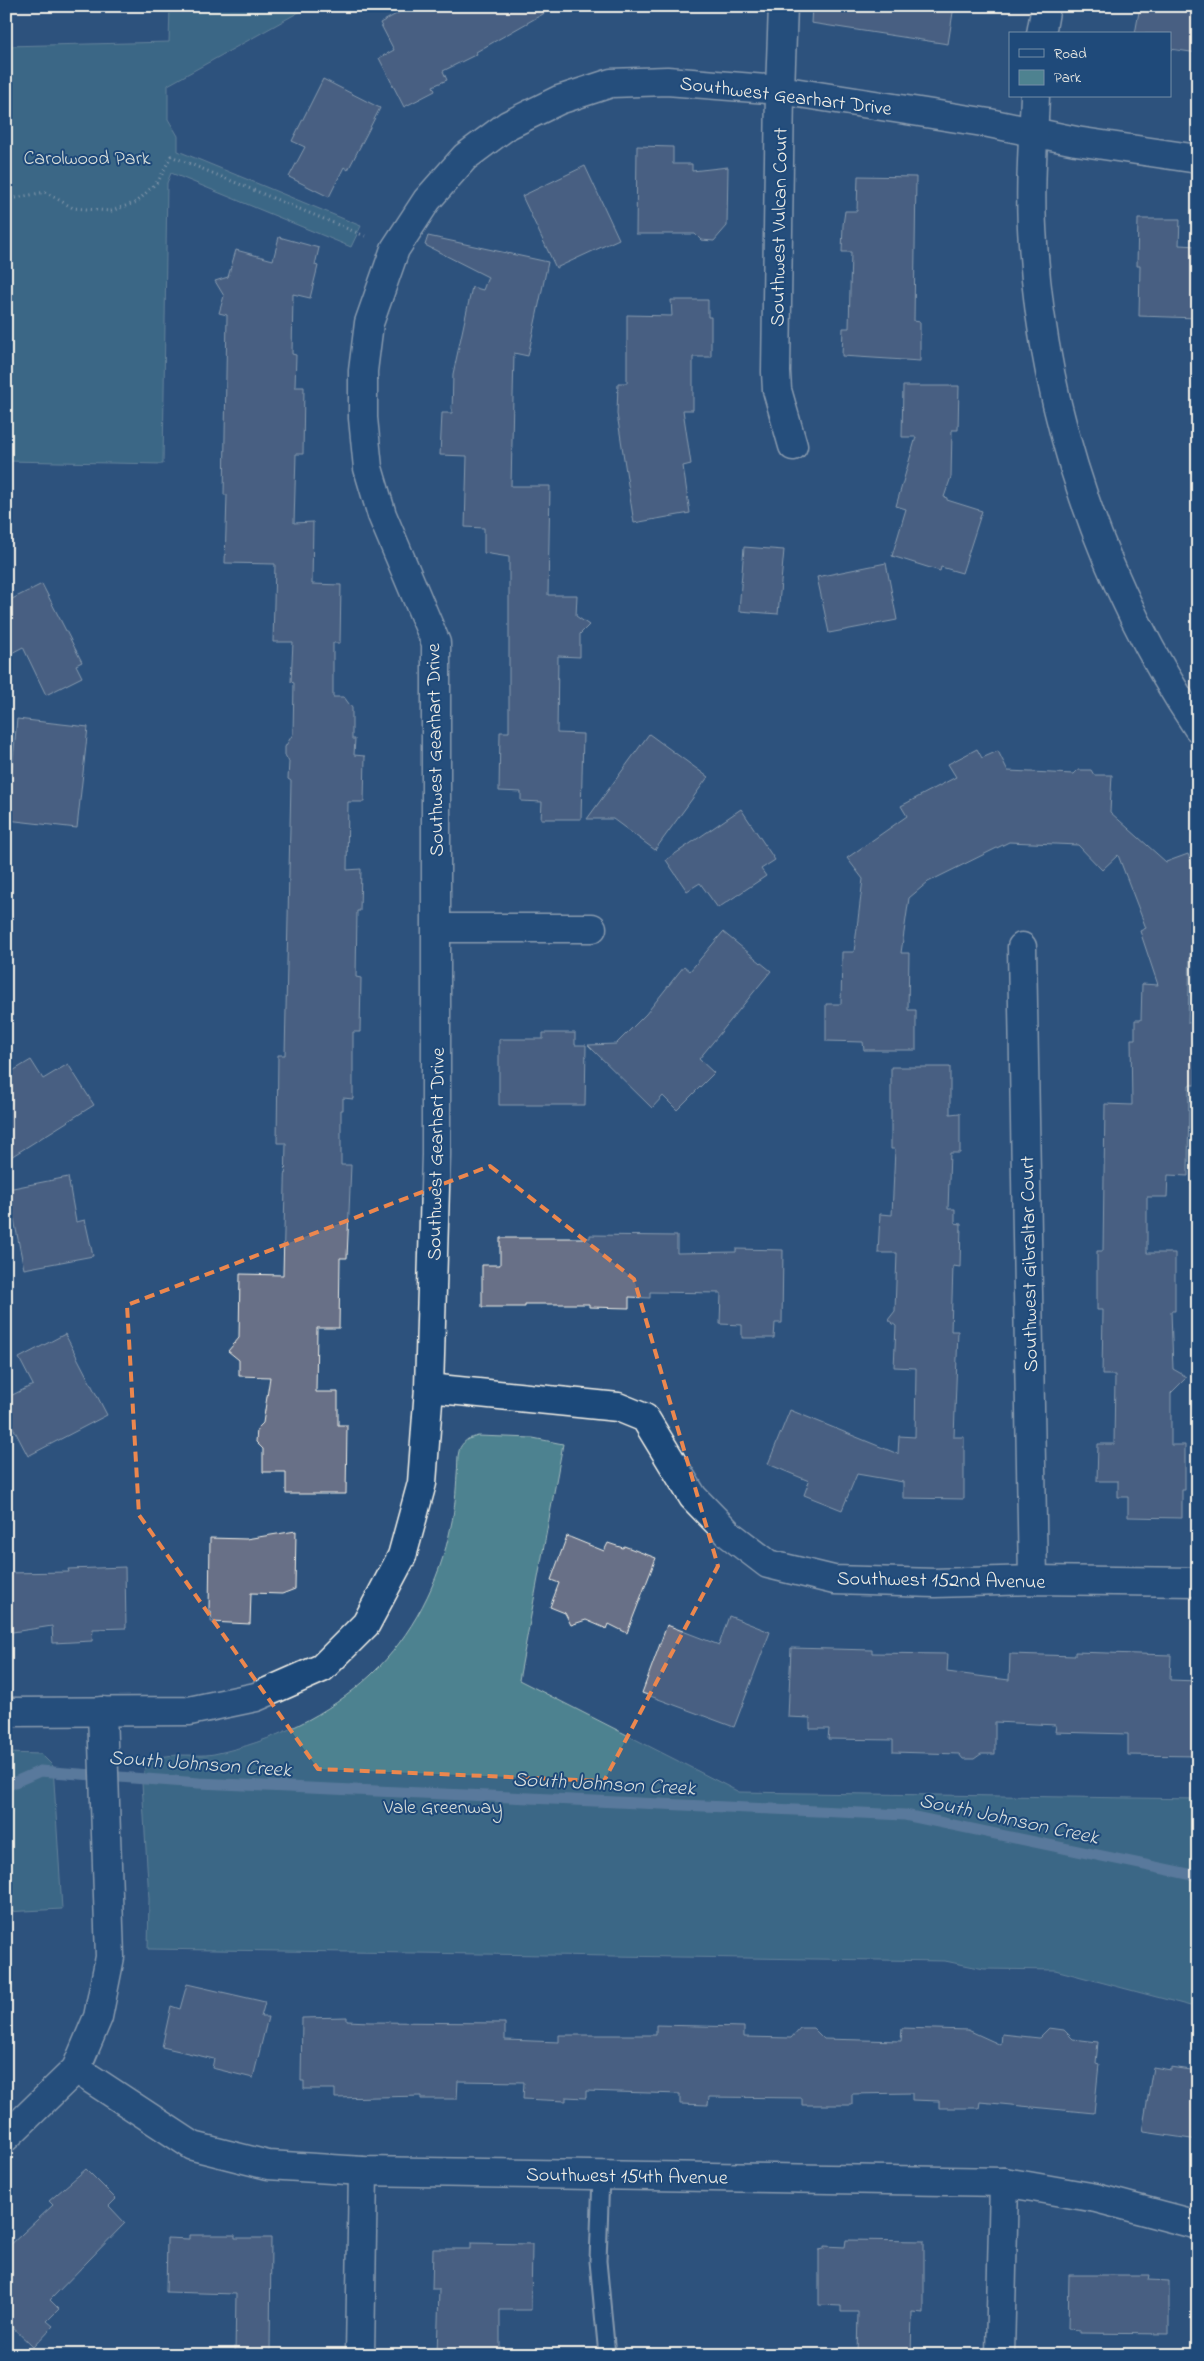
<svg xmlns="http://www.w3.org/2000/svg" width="1204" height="2361" viewBox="0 0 1204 2361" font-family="'Indie Flower',sans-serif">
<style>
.green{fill:#4e8290;stroke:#a1babc}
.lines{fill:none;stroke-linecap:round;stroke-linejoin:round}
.stream{stroke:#8ea8c0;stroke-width:11}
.building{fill:#677087;stroke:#f4f1e8}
.lane-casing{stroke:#f4f1e8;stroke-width:19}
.street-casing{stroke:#f4f1e8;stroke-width:31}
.secondary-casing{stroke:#f4f1e8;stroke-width:31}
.path{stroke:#f4f1e8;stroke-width:3;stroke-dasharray:1 4;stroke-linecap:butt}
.lane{stroke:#1f4a7a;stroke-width:15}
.street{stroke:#1f4a7a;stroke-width:28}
.secondary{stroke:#1f4a7a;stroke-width:28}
.marked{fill:none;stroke:#ec874e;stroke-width:4;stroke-dasharray:10 6;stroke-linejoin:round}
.labels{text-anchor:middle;stroke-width:4;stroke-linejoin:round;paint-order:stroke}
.street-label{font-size:20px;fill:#f4f1e8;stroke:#1f4a7a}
.park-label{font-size:20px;fill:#dbe0db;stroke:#1f4a7a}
.water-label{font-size:21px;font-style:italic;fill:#dadfde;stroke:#1f4a7a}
</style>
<rect width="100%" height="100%" fill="#2d527d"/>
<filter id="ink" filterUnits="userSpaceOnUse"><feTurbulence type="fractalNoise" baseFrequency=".02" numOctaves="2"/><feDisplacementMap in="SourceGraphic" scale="10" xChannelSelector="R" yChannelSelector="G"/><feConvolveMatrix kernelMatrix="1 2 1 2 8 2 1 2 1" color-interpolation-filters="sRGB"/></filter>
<g filter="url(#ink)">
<g class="green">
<path d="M 170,6 L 310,6 L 168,85 L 168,119 L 178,136 L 178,151 L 361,226 L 351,247 L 171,173 L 167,183 L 163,464 L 6,461 L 6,46 L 169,42 Z"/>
<path d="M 478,1436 L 533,1438 L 563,1444 L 519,1680 L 739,1792 L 1198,1799 L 1198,2008 L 1055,1970 L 984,1969 L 945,1961 L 148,1949 L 149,1899 L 142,1783 L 145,1766 C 160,1749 193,1758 214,1754 C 272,1742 328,1715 371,1675 C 412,1636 440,1581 451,1526 C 455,1509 456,1491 457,1474 C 458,1467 457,1457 459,1451 C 460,1446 464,1442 468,1439 Z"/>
<path d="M 6,1753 L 41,1754 L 53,1766 L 62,1909 L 6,1912 Z"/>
</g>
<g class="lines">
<path class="stream" d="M 6,1786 L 40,1771 L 199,1783 L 905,1815 L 1198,1876"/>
</g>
<g class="building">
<path d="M 411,6 L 557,6 L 476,52 L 477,54 L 443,71 L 447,80 L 433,86 L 435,91 L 404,107 L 379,58 L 394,50 L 380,23 Z"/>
<path d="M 812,6 L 954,6 L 948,44 L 811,23 Z"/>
<path d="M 1140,6 L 1198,6 L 1198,53 L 1170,49 L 1170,34 L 1135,34 Z"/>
<path d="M 323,79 L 380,108 L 348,170 L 344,167 L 329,197 L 289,177 L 305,147 L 292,141 Z"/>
<path d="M 637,146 L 673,147 L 673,164 L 692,164 L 692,171 L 728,167 L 727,226 L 714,241 L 701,240 L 695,234 L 636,234 Z"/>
<path d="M 585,166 L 619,239 L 556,268 L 522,196 Z"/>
<path d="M 858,176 L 916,177 L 914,321 L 920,322 L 920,361 L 842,356 L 843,328 L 849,328 L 851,252 L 842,252 L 843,225 L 845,211 L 857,211 Z"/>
<path d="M 1138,219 L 1180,219 L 1179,245 L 1198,246 L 1198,318 L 1139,316 L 1140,266 L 1137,266 Z"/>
<path d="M 428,236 L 548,262 L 528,356 L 514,353 L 511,486 L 550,486 L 548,595 L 577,595 L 576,616 L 589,625 L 580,634 L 580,657 L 558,656 L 557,733 L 583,734 L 581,819 L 541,819 L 542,802 L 521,801 L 521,792 L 499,791 L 500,732 L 509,732 L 509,557 L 484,553 L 484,528 L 465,527 L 467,456 L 440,455 L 442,413 L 452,413 L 453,374 L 472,287 L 483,290 L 488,277 L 425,245 Z"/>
<path d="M 279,237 L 319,248 L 315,265 L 318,266 L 310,298 L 293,294 L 292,354 L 296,355 L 295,387 L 304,387 L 303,454 L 296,454 L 294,523 L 313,522 L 312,584 L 341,585 L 340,643 L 333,643 L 333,697 L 344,697 L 352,708 L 352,739 L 355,739 L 354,755 L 365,756 L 364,802 L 348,802 L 347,870 L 361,869 L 360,911 L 357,911 L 356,977 L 361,978 L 360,1032 L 353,1032 L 353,1099 L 343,1098 L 343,1110 L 341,1110 L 341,1165 L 351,1165 L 347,1258 L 340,1258 L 339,1328 L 317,1328 L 316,1392 L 338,1392 L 338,1425 L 347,1425 L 346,1494 L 286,1494 L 286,1472 L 263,1472 L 263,1449 L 256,1442 L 257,1429 L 263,1423 L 270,1377 L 239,1376 L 239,1360 L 228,1351 L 239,1338 L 240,1274 L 283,1275 L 286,1143 L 277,1143 L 278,1055 L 285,1055 L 291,781 L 288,779 L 289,762 L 285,755 L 285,747 L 293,734 L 294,683 L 291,682 L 293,642 L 273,642 L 275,564 L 225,563 L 227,495 L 224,495 L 227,315 L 219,313 L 224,296 L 215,281 L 228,277 L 236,250 L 273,260 Z"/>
<path d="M 671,300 L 708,300 L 708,317 L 711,317 L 711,357 L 693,357 L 693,410 L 683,410 L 691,464 L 683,466 L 690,513 L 634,523 L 617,414 L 618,383 L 627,383 L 627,315 L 672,316 Z"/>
<path d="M 903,386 L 959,386 L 958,430 L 952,430 L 951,477 L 944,497 L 947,498 L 947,500 L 982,511 L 962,573 L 941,567 L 940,571 L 892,556 L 906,509 L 896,506 L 916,437 L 902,437 Z"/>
<path d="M 744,547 L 784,550 L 778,614 L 739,611 Z"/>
<path d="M 886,563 L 897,620 L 829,633 L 817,577 Z"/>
<path d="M 42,584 L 82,662 L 76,665 L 82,677 L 46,695 L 23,647 L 6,656 L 6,602 Z"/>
<path d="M 17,719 L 88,727 L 77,828 L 7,820 Z"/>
<path d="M 649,734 L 708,777 L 655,850 L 613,819 L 587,819 Z"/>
<path d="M 977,749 L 982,758 L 998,751 L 1008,771 L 1074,774 L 1078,770 L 1091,770 L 1094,775 L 1112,775 L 1110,812 L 1166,862 L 1188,854 L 1198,881 L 1198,950 L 1190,953 L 1188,1023 L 1196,1022 L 1195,1085 L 1189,1085 L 1188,1176 L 1168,1175 L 1167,1197 L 1147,1197 L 1147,1253 L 1175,1253 L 1175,1311 L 1171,1311 L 1173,1369 L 1187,1377 L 1171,1393 L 1171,1445 L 1185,1445 L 1185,1490 L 1182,1490 L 1182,1518 L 1128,1517 L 1128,1497 L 1118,1497 L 1118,1481 L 1097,1481 L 1098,1444 L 1114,1444 L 1115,1375 L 1102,1375 L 1103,1310 L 1097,1310 L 1097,1251 L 1103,1251 L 1105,1104 L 1132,1105 L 1131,1039 L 1135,1039 L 1135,1020 L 1141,1020 L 1142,984 L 1158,985 L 1140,931 L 1146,928 L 1118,855 L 1102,870 L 1078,845 L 1009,842 L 928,882 L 909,898 L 901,953 L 909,953 L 908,1010 L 916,1010 L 916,1050 L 864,1050 L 863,1042 L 826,1041 L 826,1004 L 841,1004 L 842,952 L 854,952 L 863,879 L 847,858 L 907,816 L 901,806 L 956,777 L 948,764 Z"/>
<path d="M 741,809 L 775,860 L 761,869 L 766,876 L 718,908 L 700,883 L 687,891 L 666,860 Z"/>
<path d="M 723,932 L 771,971 L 699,1059 L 714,1073 L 677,1110 L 663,1096 L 652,1108 L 588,1045 L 616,1044 L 646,1014 L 684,966 L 690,971 Z"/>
<path d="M 543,1033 L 575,1033 L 575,1045 L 586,1045 L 585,1105 L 499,1105 L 499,1039 L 543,1039 Z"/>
<path d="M 31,1060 L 43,1079 L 68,1064 L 94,1105 L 6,1160 L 6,1075 Z"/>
<path d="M 891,1067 L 950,1067 L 950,1114 L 960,1113 L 960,1153 L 950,1153 L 948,1209 L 955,1209 L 955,1223 L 961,1224 L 960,1267 L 953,1266 L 951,1331 L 958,1331 L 954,1437 L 964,1437 L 964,1499 L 903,1498 L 903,1482 L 857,1474 L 842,1510 L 804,1495 L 809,1481 L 768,1464 L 790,1410 L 898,1454 L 899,1436 L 915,1437 L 916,1368 L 894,1367 L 896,1326 L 888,1320 L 895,1311 L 897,1253 L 878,1253 L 880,1214 L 892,1215 L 895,1149 L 891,1149 Z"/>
<path d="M 68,1177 L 76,1222 L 85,1220 L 93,1256 L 24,1269 L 8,1189 Z"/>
<path d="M 590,1235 L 677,1236 L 677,1253 L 736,1252 L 736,1249 L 783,1250 L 782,1323 L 775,1323 L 774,1338 L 742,1338 L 742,1325 L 720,1324 L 721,1293 L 650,1292 L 650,1298 L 629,1297 L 629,1308 L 589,1307 L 589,1304 L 525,1304 L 525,1307 L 482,1307 L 482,1265 L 500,1265 L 500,1238 L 590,1238 Z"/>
<path d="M 65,1334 L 107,1415 L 28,1456 L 6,1414 L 6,1398 L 33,1385 L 19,1358 Z"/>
<path d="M 296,1531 L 295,1589 L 282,1594 L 251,1593 L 250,1624 L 211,1622 L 211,1611 L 209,1611 L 210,1538 L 246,1539 Z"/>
<path d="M 567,1536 L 604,1551 L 608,1543 L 623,1548 L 624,1546 L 656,1558 L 627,1633 L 609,1624 L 607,1629 L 586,1620 L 571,1625 L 565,1613 L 550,1607 L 559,1583 L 551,1580 Z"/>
<path d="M 125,1567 L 126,1628 L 93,1629 L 92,1641 L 53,1643 L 52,1626 L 6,1633 L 6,1573 L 69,1572 L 68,1569 Z"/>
<path d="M 729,1616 L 770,1632 L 734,1727 L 642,1693 L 667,1625 L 719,1645 Z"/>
<path d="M 791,1648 L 872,1650 L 872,1653 L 948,1654 L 947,1672 L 1009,1680 L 1010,1654 L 1075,1656 L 1075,1652 L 1171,1655 L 1170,1680 L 1198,1681 L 1198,1756 L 1128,1755 L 1128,1734 L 1055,1732 L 1056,1725 L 995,1722 L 995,1754 L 981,1754 L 974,1759 L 963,1759 L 959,1754 L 893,1752 L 893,1740 L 828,1739 L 829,1729 L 810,1729 L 810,1718 L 788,1717 Z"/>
<path d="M 187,1984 L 265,2002 L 261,2017 L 268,2017 L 253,2078 L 212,2068 L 214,2059 L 162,2047 L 171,2006 L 180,2009 Z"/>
<path d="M 347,2017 L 347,2021 L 370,2022 L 505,2023 L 505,2040 L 559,2042 L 559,2035 L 656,2035 L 656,2025 L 744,2027 L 744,2037 L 791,2038 L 800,2028 L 813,2028 L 824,2039 L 901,2041 L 902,2028 L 968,2030 L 1001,2045 L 1002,2034 L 1039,2038 L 1049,2028 L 1064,2030 L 1073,2039 L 1098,2042 L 1096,2063 L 1099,2064 L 1094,2113 L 980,2102 L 979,2108 L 939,2108 L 939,2101 L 912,2100 L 912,2093 L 852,2094 L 852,2105 L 802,2105 L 802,2098 L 709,2097 L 708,2105 L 680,2104 L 680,2094 L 586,2091 L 586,2098 L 566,2097 L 566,2101 L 523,2099 L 524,2082 L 458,2081 L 457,2099 L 421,2099 L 421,2096 L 335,2098 L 335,2089 L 304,2089 L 304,2081 L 301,2081 L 302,2018 Z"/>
<path d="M 1153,2067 L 1171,2070 L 1171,2067 L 1198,2071 L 1198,2140 L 1144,2132 L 1143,2126 Z"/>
<path d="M 86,2169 L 116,2199 L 109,2206 L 125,2223 L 50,2300 L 59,2309 L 47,2321 L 53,2326 L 33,2347 L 6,2321 L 6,2249 L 53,2205 L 49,2201 Z"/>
<path d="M 189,2235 L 235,2235 L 235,2238 L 271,2238 L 270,2355 L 235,2355 L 236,2294 L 166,2292 L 167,2238 L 189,2239 Z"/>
<path d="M 846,2240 L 924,2241 L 924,2313 L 912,2312 L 911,2355 L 857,2355 L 858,2312 L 841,2312 L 841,2306 L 819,2305 L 819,2250 L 824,2249 L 824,2246 L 845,2247 Z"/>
<path d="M 471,2243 L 532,2244 L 531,2310 L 500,2310 L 500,2355 L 437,2355 L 439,2289 L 432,2289 L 433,2249 L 471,2249 Z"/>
<path d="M 1069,2275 L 1149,2275 L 1148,2280 L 1169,2281 L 1169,2334 L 1080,2333 L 1080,2330 L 1068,2329 Z"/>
</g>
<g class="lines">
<defs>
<path id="lane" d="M 601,2175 L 598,2261 L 607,2355"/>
<g id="street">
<path d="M 783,6 L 780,90 L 776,372 L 777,390 L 793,446"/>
<path d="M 437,928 L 592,928"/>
<path d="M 1022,947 L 1033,1580"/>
<path d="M 429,1388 L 618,1407 L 645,1418 L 693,1497 L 730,1535 L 768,1564 L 834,1580 L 935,1583 L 1033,1580 L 1198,1582"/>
<path d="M 6,1712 L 189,1711 L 256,1697 L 322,1668 L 366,1624 L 402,1556 L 422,1483 L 429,1388 L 436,1155 L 436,643 L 382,515 L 368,468 L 363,418 L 363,371 L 369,323 L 395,249 L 427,200 L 465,157 L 508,125 L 559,100 L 611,83 L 667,81 L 780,90 L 989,123 L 1076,141 L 1198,159"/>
<path d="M 76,2069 L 193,2146 L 268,2165 L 363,2171 L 1004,2182 L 1096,2198 L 1198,2225"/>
<path d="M 6,2137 L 76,2069 L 98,2017 L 110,1957 L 102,1711"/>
<path d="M 360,2355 L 363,2171"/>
<path d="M 1000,2355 L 1004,2182"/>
</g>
<g id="secondary">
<path d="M 1041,34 L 1046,6"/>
<path d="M 1035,96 C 1033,145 1029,194 1033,243 C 1044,416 1102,584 1198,728"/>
</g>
</defs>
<use href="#lane" class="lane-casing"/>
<use href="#street" class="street-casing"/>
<use href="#secondary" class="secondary-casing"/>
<g class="path">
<path d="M 6,122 L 6,138"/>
<path d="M 6,200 L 45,192 L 73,208 L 111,211 L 137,202 L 159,180 L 171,156 L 365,236"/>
</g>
<use href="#lane" class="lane"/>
<use href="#street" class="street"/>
<use href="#secondary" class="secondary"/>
</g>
</g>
<path d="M0 0H1204V2361H0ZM 490,1166 L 634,1279 L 718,1566 L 604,1781 L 318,1769 L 139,1515 L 127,1305 Z" fill="#2d527d" fill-opacity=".55" fill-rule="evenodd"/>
<path class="marked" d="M 490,1166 L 634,1279 L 718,1566 L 604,1781 L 318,1769 L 139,1515 L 127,1305 Z"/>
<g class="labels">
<g class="street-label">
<text transform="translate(786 95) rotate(7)" y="7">Southwest Gearhart Drive</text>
<text transform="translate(778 227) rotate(-89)" y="7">Southwest Vulcan Court</text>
<text transform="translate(434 750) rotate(-91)" y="7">Southwest Gearhart Drive</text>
<text transform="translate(435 1154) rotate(-89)" y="7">Southwest Gearhart Drive</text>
<text transform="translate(1028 1264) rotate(-91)" y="7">Southwest Gibraltar Court</text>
<text transform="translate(941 1579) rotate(1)" y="7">Southwest 152nd Avenue</text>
<text transform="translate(627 2175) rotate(1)" y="7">Southwest 154th Avenue</text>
</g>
<g class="park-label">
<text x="87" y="164">Carolwood Park</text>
<text x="443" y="1813">Vale Greenway</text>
</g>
<g class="water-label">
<text transform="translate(200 1763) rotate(4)" y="7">South Johnson Creek</text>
<text transform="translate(604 1783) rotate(3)" y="7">South Johnson Creek</text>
<text transform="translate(1009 1818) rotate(12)" y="7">South Johnson Creek</text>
</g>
</g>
<rect width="1204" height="2361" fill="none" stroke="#1f4a7a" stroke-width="25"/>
<rect x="12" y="12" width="1179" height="2336" fill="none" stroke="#f4f1e8" stroke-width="2" filter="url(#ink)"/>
<rect x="1009" y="32" width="162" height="65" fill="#1f4a7a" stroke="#748da6"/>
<rect x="1019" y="49" width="25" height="8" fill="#1f4a7a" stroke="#748da6"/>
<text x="1054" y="58" font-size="15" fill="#f4f1e8">Road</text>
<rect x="1019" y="70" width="25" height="15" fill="#4e8290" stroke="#748da6"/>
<text x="1054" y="82" font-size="15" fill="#f4f1e8">Park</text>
</svg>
